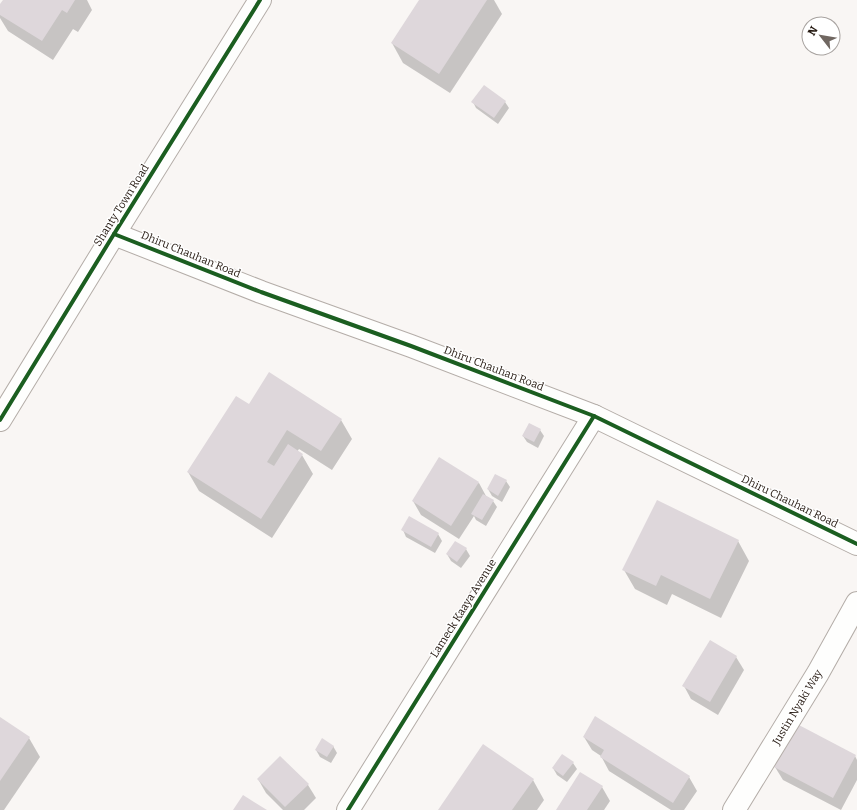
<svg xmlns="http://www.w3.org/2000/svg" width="857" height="810" viewBox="0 0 857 810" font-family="Bitter,serif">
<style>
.shadow{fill:#0003}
.building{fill:#ded7db}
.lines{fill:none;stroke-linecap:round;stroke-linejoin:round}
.street-casing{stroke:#b4ada8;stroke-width:24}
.street{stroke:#fefefd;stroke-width:22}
.cycleway-casing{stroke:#fff;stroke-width:6}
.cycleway{stroke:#1b5e20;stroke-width:4}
.labels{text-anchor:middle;stroke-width:3;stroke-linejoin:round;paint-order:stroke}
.street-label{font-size:11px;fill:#261a12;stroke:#fff}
</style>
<rect width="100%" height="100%" fill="#f9f6f4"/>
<g class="shadow">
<path d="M 4,0 L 87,0 L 92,10 L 78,32 L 73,29 L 53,60 L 8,31 L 0,18 L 0,6 Z"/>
<path d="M 420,0 L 494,0 L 502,14 L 450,93 L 403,63 L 392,43 Z"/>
<path d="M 473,102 L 505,102 L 509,108 L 498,124 L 476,108 Z"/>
<path d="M 249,405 L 341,420 L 352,439 L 332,470 L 299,449 L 297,452 L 302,455 L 313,474 L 272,538 L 199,491 L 188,472 Z"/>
<path d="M 540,430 L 544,436 L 538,448 L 527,442 L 523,436 Z"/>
<path d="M 506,481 L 510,487 L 502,502 L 492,496 L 488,489 Z"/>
<path d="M 479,483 L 486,496 L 493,501 L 497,507 L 486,526 L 476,520 L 474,516 L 459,539 L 421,515 L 413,501 Z"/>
<path d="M 403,530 L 438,534 L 442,541 L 435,553 L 406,537 Z"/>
<path d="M 738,541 L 749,561 L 721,618 L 672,594 L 667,605 L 635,589 L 624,570 Z"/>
<path d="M 466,549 L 470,556 L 461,568 L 451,561 L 447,554 Z"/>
<path d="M 736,657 L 744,670 L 718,715 L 691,699 L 684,686 Z"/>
<path d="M 0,718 L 29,738 L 40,757 L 4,810 L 0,810 Z"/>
<path d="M 584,737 L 689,777 L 697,791 L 684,810 L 671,810 L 609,771 L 601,756 L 592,750 Z"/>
<path d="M 333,746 L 337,753 L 331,763 L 320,757 L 316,750 Z"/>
<path d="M 855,756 L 857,760 L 857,780 L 841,810 L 783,780 L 775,767 Z"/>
<path d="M 573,763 L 577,769 L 567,782 L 557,775 L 553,768 Z"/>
<path d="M 258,779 L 308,785 L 316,798 L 304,810 L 283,810 L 266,793 Z"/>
<path d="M 533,780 L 544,800 L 537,810 L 439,810 Z"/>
<path d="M 602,787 L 610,801 L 604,810 L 558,810 Z"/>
</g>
<g class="building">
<path d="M 3,0 L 75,0 L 67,13 L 62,10 L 42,41 L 0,15 L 0,4 Z"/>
<path d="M 419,0 L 487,0 L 439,74 L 391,43 Z"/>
<path d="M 484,85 L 506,101 L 494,118 L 471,102 Z"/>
<path d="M 269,372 L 342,419 L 321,451 L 287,430 L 267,462 L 274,466 L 288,444 L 303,454 L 261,519 L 187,472 L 236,396 L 249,404 Z"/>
<path d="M 529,423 L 541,429 L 534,442 L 522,436 Z"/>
<path d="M 439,457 L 479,482 L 451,526 L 412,501 Z"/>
<path d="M 495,474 L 507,480 L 498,496 L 487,489 Z"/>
<path d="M 483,494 L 494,500 L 482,520 L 471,514 Z"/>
<path d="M 657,500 L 739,540 L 710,599 L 661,575 L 656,586 L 622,570 Z"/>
<path d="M 409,516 L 439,533 L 431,547 L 401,530 Z"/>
<path d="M 455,541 L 467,548 L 457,562 L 446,554 Z"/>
<path d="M 710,640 L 737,656 L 710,702 L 682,686 Z"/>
<path d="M 595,716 L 690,776 L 673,803 L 600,757 L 604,750 L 583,737 Z"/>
<path d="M 0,717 L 30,737 L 0,781 Z"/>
<path d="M 797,724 L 856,755 L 833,798 L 774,767 Z"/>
<path d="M 322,738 L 334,746 L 327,757 L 315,750 Z"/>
<path d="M 483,744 L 534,779 L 512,810 L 438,810 Z"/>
<path d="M 562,754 L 574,762 L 563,776 L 552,768 Z"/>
<path d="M 280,756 L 309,784 L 285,807 L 257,779 Z"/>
<path d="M 580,772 L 603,786 L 587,810 L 556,810 Z"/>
<path d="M 243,795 L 267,810 L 233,810 Z"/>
</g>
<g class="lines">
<defs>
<g id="street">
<path d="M 114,234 L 261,292 L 411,346 L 594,416 L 857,544"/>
<path d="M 0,420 L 114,234 L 260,0"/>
<path d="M 348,810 L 594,416"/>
<path d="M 734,810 L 818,673 L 857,603"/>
</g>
</defs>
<use href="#street" class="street-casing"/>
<use href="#street" class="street"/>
<defs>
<g id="cycleway">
<path d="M 114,234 L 261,292 L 411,346 L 594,416 L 857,544"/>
<path d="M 0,420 L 114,234 L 260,0"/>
<path d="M 348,810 L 594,416"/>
</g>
</defs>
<use href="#cycleway" class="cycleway-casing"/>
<use href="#cycleway" class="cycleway"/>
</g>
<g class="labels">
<g class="street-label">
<text transform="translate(121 205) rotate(-58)" y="4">Shanty Town Road</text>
<text transform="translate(191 254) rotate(22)" y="4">Dhiru Chauhan Road</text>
<text transform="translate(494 368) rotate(21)" y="4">Dhiru Chauhan Road</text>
<text transform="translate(790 501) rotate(26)" y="4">Dhiru Chauhan Road</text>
<text transform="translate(463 608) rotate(-58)" y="4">Lameck Kaaya Avenue</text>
<text transform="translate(797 707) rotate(-59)" y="4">Justin Nyaki Way</text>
</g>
</g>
<g transform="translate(821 36) rotate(301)"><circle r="19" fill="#ffffff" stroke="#a8a3a0"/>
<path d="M0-3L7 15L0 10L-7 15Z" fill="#706761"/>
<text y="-6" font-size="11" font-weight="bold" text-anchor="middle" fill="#261a12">N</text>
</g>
</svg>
